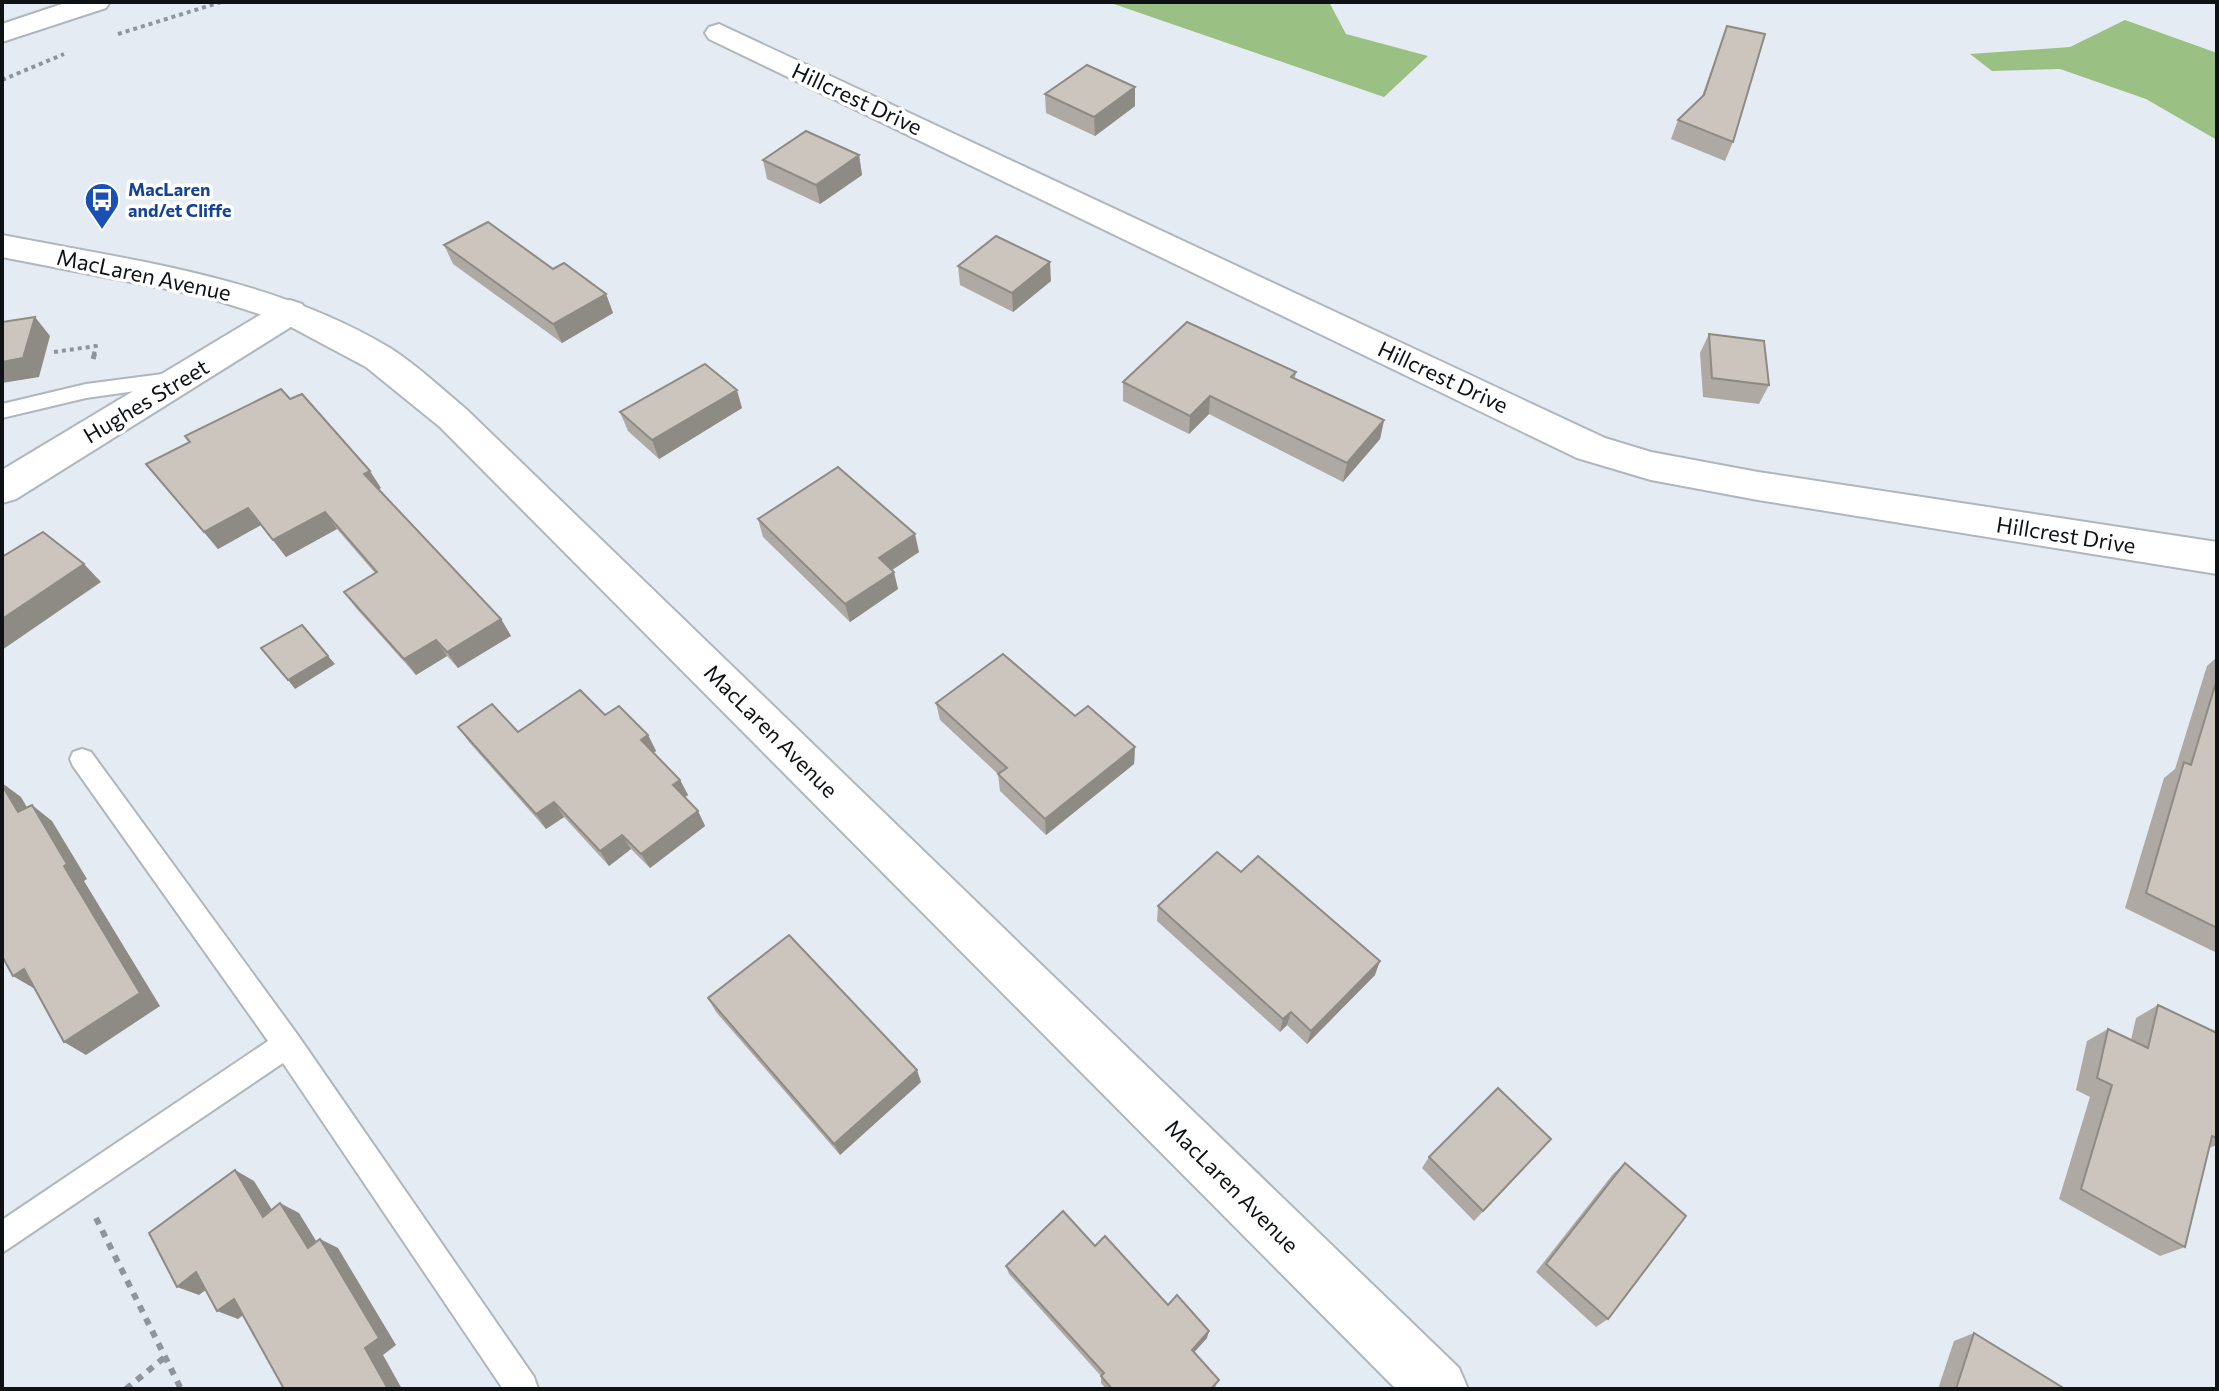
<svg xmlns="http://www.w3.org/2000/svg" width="2219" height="1391" viewBox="0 0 2219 1391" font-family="Commissioner,sans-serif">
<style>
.forest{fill:#9ac083}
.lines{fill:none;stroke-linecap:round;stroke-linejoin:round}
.service-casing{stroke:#afb6bd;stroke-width:4}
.minor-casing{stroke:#afb6bd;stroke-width:4}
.tertiary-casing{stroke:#afb6bd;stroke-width:4}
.secondary-casing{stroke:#afb6bd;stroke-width:4}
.path-far2{stroke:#90959b;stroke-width:4;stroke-dasharray:4 4;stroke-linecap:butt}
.path-far1{stroke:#90959b;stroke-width:5;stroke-dasharray:6 6;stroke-linecap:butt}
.path{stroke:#90959b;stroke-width:6;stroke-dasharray:7 7;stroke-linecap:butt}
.service{fill:#fff;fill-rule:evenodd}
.minor{fill:#fff;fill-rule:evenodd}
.tertiary{fill:#fff;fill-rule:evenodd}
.secondary{fill:#fff;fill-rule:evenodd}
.wall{fill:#afa9a3}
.shaded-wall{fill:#8e8a84}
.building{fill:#cbc5bd;stroke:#8e8a84;stroke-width:2}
.labels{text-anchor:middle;stroke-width:7;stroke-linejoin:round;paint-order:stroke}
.far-transit-label{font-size:18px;font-weight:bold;fill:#164399;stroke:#fff;text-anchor:start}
.street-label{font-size:22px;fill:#0f1214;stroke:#fff}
</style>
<rect width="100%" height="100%" fill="#e4ebf3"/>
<g class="forest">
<path d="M 1108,2 L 1329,2 L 1346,34 L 1428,56 L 1384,97 Z"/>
<path d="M 2125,20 L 2217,53 L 2217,140 L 2146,99 L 2060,69 L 1992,71 L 1970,54 L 2070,47 Z"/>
</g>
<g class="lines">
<defs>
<g id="service">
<path d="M 178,372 L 185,374 L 188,379 L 185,384 L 86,398 L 2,418 L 2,404 L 86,384 Z"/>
<path d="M 82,749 L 91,752 L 297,1034 L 534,1377 L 538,1389 L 503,1389 L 283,1063 L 2,1253 L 2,1220 L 268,1041 L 73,766 L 70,759 L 73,752 Z"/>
</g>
<g id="minor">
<path d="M 719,24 L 1605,438 L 1651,452 L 1758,472 L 2217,542 L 2217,574 L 1758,500 L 1651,480 L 1577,458 L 709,39 L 705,33 L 709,27 Z"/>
<path d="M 290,300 L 302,304 L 308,312 L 302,320 L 16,499 L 2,503 L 2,470 L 278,304 Z"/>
</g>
<path id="tertiary" d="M 2,235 C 135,261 272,277 390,348 C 417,365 442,389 466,409 L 1459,1368 L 1468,1389 L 1396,1389 L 440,427 L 366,367 L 278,320 L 203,296 L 2,257 Z"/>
<path id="secondary" d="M 68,2 L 110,2 L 106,8 L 2,42 L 2,24 Z"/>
</defs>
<use href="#service" class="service-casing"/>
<use href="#minor" class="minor-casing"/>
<use href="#tertiary" class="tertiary-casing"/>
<use href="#secondary" class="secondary-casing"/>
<g class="path-far2">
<path d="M 118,34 L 221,2"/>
<path d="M 2,80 L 64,54"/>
<path d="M 54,352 L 96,346 L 94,354"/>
</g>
<path class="path-far1" d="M 93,359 L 95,352"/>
<g class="path">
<path d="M 96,1218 L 181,1389"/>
<path d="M 126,1389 L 165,1357"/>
</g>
<use href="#service" class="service"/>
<use href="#minor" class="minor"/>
<use href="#tertiary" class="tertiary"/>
<use href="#secondary" class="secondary"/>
</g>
<g class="wall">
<path d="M 1727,26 L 1733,142 L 1725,161 L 1671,139 L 1678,120 L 1702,96 Z"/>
<path d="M 1135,87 L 1135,106 L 1095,136 L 1046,113 L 1045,94 Z"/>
<path d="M 859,155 L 862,175 L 820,204 L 767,179 L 763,160 Z"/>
<path d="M 444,245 L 553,269 L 606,294 L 613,313 L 562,343 L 453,264 Z"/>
<path d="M 958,266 L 1051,281 L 1013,312 L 960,285 Z"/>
<path d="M 1709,334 L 1769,385 L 1759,404 L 1703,397 L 1700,353 Z"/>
<path d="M 1296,372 L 1295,378 L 1384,420 L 1380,439 L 1343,482 L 1209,414 L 1189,434 L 1123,401 L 1123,382 Z"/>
<path d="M 742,408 L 659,459 L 628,431 L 620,412 Z"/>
<path d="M 190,442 L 381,488 L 379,489 L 501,619 L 511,636 L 458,668 L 447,656 L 416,675 L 356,608 L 344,592 L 375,573 L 337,529 L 286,557 L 261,525 L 218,549 L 146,464 Z"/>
<path d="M 758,519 L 919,552 L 892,570 L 898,589 L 850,622 L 763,537 Z"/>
<path d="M 2217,657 L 2217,953 L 2125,908 L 2164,778 L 2175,769 L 2207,666 Z"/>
<path d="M 936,703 L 1075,716 L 1135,747 L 1134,764 L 1046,835 L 1000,791 L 998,774 L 940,720 Z"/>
<path d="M 605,715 L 648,735 L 656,751 L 653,753 L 680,780 L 688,795 L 685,797 L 698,811 L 705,826 L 650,868 L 631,849 L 609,866 L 564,817 L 546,829 L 469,742 L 458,727 L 518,732 Z"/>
<path d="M 1241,872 L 1375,975 L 1307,1044 L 1287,1025 L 1280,1032 L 1157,921 L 1158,906 Z"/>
<path d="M 708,998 L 921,1082 L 840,1155 L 716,1012 Z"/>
<path d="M 2158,1005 L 2217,1033 L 2217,1145 L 2209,1148 L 2185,1247 L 2160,1256 L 2059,1199 L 2090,1097 L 2076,1090 L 2087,1041 L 2108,1029 L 2131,1040 L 2136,1018 Z"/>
<path d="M 1541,1150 L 1474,1221 L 1422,1168 L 1429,1157 Z"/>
<path d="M 1625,1163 L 1608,1319 L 1596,1327 L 1536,1272 L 1613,1174 Z"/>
<path d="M 1095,1246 L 1168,1305 L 1207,1338 L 1194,1352 L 1216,1386 L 1214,1389 L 1106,1389 L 1101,1383 L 1101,1376 L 1009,1274 L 1006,1266 Z"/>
<path d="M 1974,1333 L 2065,1389 L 1938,1389 L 1954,1341 Z"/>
</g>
<g class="shaded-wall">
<path d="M 1135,87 L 1135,106 L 1095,136 L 1094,117 Z"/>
<path d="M 859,155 L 862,175 L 820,204 L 816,185 Z"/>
<path d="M 1050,262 L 1051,281 L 1013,312 L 1012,293 Z"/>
<path d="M 606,294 L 613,313 L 562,343 L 553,324 Z"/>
<path d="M 35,317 L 50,336 L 39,377 L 2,383 L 2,362 Z"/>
<path d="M 737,390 L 742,408 L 659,459 L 652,440 Z"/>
<path d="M 1210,396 L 1209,414 L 1189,434 L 1190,416 Z"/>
<path d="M 1384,420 L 1380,439 L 1343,482 L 1347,463 Z"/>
<path d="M 370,471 L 381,488 L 375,491 L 364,474 Z"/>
<path d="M 248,508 L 261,525 L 218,549 L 204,532 Z"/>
<path d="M 325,512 L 337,529 L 286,557 L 273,540 Z"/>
<path d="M 915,534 L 919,552 L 883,576 L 879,558 Z"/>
<path d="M 84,564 L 101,582 L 2,650 L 2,619 Z"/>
<path d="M 894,572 L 898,589 L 850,622 L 845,604 Z"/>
<path d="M 501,619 L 511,636 L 458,668 L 447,652 Z"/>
<path d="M 436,640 L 447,656 L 416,675 L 404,659 Z"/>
<path d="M 328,656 L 335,664 L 295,689 L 288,680 Z"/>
<path d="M 648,735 L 656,751 L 649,756 L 641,740 Z"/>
<path d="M 1135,747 L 1134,764 L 1046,835 L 1045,819 Z"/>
<path d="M 680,780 L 688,795 L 681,800 L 673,785 Z"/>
<path d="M 2,783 L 21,797 L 39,828 L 18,812 Z"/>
<path d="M 554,802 L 564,817 L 546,829 L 536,814 Z"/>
<path d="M 32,805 L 52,821 L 87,879 L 84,881 L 160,1006 L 86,1055 L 64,1042 L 64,866 Z"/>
<path d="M 698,811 L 705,826 L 650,868 L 641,854 Z"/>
<path d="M 622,835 L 631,849 L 609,866 L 600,851 Z"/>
<path d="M 1380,961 L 1375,975 L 1307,1044 L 1311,1031 Z"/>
<path d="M 24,969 L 35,989 L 13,976 Z"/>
<path d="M 1291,1012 L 1287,1025 L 1280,1032 L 1283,1019 Z"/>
<path d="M 917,1070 L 921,1082 L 840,1155 L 834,1144 Z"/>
<path d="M 235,1170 L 254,1181 L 282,1226 L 263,1217 Z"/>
<path d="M 280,1203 L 299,1213 L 326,1257 L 308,1248 Z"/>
<path d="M 320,1239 L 338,1248 L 396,1345 L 383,1355 L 402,1389 L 388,1389 L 365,1348 Z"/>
<path d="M 196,1272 L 218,1281 L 199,1295 L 177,1287 Z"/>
<path d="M 234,1299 L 254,1307 L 238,1319 L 217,1311 Z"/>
<path d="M 1209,1331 L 1207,1338 L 1190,1357 L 1192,1350 Z"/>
</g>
<g class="building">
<path d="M 1727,26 L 1765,34 L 1733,142 L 1678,120 L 1704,95 Z"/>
<path d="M 1087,65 L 1135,87 L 1094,117 L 1045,94 Z"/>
<path d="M 806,131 L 859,155 L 816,185 L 763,160 Z"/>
<path d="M 488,222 L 553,269 L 564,263 L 606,294 L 553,324 L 444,245 Z"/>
<path d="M 996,236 L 1050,262 L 1012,293 L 958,266 Z"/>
<path d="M 35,317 L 23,358 L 2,362 L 2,322 Z"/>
<path d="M 1187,322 L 1296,372 L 1291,377 L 1384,420 L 1347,463 L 1210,396 L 1190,416 L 1123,382 Z"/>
<path d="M 1709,334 L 1764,341 L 1769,385 L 1712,378 Z"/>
<path d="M 705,364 L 737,390 L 652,440 L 620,412 Z"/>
<path d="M 281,389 L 290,399 L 302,394 L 370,471 L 364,474 L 501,619 L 447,652 L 436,640 L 404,659 L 344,592 L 377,572 L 325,512 L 273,540 L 248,508 L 204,532 L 146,464 L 190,442 L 185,436 Z"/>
<path d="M 838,467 L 915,534 L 879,558 L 894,572 L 845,604 L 758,519 Z"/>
<path d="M 43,532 L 84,564 L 2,619 L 2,557 Z"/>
<path d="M 302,625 L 328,656 L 288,680 L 261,648 Z"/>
<path d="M 1003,654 L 1075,716 L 1088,706 L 1135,747 L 1045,819 L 998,774 L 1007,768 L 936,703 Z"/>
<path d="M 2217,679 L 2217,928 L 2146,893 L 2184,762 L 2191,765 Z"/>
<path d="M 580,690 L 605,715 L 619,706 L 648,735 L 641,740 L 680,780 L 673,785 L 698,811 L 641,854 L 622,835 L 600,851 L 554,802 L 536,814 L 458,727 L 492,704 L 518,732 Z"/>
<path d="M 2,785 L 18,812 L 32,805 L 67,864 L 64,866 L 140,993 L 64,1042 L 24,969 L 13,976 L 2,956 Z"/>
<path d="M 1217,852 L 1241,872 L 1258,856 L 1380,961 L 1311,1031 L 1291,1012 L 1283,1019 L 1158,906 Z"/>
<path d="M 789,935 L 917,1070 L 834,1144 L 708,998 Z"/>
<path d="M 2158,1005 L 2217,1033 L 2217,1138 L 2212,1136 L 2185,1247 L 2081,1189 L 2112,1085 L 2097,1078 L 2108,1029 L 2148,1048 Z"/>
<path d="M 1498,1088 L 1551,1139 L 1483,1211 L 1429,1157 Z"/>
<path d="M 1625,1163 L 1686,1216 L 1608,1319 L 1546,1264 Z"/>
<path d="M 235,1170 L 263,1217 L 280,1203 L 308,1248 L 320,1239 L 379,1338 L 365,1348 L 388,1389 L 284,1389 L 234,1299 L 217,1311 L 196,1272 L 177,1287 L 149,1233 Z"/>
<path d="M 1063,1211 L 1095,1246 L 1105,1236 L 1168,1305 L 1177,1295 L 1209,1331 L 1192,1350 L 1219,1380 L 1211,1389 L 1112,1389 L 1101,1376 L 1104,1373 L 1006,1266 Z"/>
<path d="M 1974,1333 L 2065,1389 L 1956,1389 Z"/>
</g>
<defs>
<symbol id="bus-pin" viewBox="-11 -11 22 30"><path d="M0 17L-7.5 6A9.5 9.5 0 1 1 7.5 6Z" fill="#1a4fb4" stroke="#fff"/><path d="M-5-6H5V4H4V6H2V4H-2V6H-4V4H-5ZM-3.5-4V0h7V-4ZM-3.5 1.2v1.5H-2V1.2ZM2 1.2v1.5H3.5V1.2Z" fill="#fff"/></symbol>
</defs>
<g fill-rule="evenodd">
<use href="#bus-pin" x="82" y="180" width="40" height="54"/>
</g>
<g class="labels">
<g class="far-transit-label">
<text x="128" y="196">MacLaren<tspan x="128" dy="21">and/et Cliffe</tspan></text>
</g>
<g class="street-label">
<text transform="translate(857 99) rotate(25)" y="8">Hillcrest Drive</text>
<text transform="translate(144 275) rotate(12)" y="8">MacLaren Avenue</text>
<text transform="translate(1443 377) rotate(25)" y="8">Hillcrest Drive</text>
<text transform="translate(146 401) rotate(-31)" y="8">Hughes Street</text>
<text transform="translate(2066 535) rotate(9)" y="8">Hillcrest Drive</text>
<text transform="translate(771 731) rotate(45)" y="8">MacLaren Avenue</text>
<text transform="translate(1232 1186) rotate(45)" y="8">MacLaren Avenue</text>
</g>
</g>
<rect width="2219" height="1391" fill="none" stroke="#0f1214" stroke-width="8"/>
</svg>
